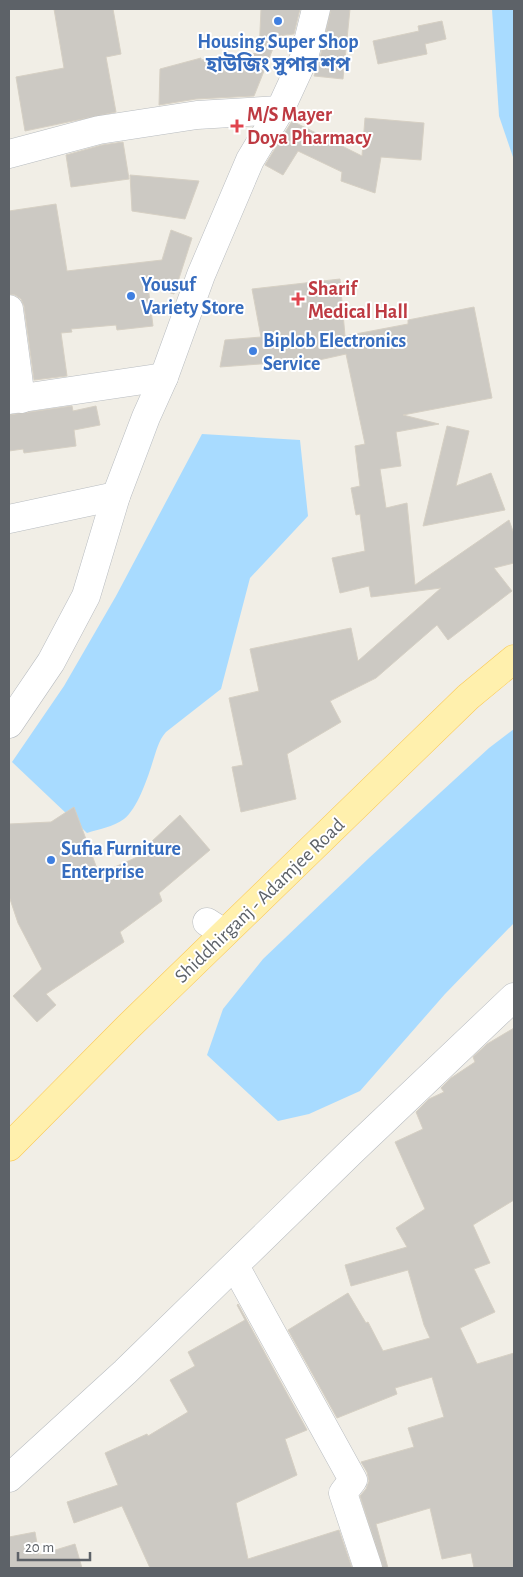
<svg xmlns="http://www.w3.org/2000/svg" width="523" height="1577" viewBox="0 0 523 1577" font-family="'Alegreya Sans','Noto Sans Bengali',sans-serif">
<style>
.water{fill:#a8dbff}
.building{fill:#ccc9c3;stroke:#d6d0c4}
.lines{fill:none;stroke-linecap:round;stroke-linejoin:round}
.minor-casing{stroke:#b8bcc0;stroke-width:29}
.primary-casing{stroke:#fbc955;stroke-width:29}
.minor{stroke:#fff;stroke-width:28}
.primary{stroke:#fff0ad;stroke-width:28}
.shop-dot{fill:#3f7fe0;stroke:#fff;stroke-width:2}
.health-dot{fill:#e0444e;stroke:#fff;stroke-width:2}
.labels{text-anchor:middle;stroke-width:4;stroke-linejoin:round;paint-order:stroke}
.shop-label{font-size:20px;font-weight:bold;fill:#366cbe;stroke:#fff;text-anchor:start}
.health-label{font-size:20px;font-weight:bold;fill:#be3a42;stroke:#fff;text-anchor:start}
.street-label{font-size:20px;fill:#5d6268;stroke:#fff}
</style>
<rect width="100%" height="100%" fill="#f1eee6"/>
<g class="water">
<path d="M 492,9 L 514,9 L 514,160 L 499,116 Z"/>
<path d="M 202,434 L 300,440 L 308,516 L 250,578 L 221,689 L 166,732 C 158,741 156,752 152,764 C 147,780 137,809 124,819 C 113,827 99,829 87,833 L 12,762 L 64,686 L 116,596 Z"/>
<path d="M 514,729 L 514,923 L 445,994 L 360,1091 L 309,1114 L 278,1121 L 207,1055 L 223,1009 L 263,959 L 369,858 L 489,748 Z"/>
</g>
<g class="building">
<path d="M 54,9 L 113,9 L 121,54 L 106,57 L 116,112 L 25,131 L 16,77 L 64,68 Z"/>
<path d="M 261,9 L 300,9 L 294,34 L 278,36 L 254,96 L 196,99 L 159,105 L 160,69 L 201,58 L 201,60 L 259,53 Z"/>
<path d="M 331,9 L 350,9 L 343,79 L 314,76 L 319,62 Z"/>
<path d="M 442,21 L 446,39 L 425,44 L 427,54 L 378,64 L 373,41 L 419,31 L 418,26 Z"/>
<path d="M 365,118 L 424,123 L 421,160 L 381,157 L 375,193 L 341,181 L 342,172 L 298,151 L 283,175 L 265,165 L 292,121 L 362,156 Z"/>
<path d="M 123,142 L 129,179 L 71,187 L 66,155 L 102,145 Z"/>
<path d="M 130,175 L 199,181 L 185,219 L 132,211 Z"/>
<path d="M 56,204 L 67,271 L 162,260 L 171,230 L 192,238 L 174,294 L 148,286 L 153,326 L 117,330 L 116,325 L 71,329 L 72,332 L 61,333 L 67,376 L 34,380 L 24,306 L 21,299 L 15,295 L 9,294 L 9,211 Z"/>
<path d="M 340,279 L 345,336 L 408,324 L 408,320 L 474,307 L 492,398 L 403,415 L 439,424 L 396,432 L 401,466 L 380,469 L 386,508 L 407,503 L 415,585 L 509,520 L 514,534 L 514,563 L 494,568 L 512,591 L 448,640 L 437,625 L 376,678 L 330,701 L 341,722 L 287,754 L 296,799 L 241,812 L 232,767 L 243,765 L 229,698 L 259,691 L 250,649 L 351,628 L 358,661 L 441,588 L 371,597 L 369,586 L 340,593 L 332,558 L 365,551 L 360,514 L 356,515 L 351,488 L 360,486 L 355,446 L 365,444 L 346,354 L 301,364 L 300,361 L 220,367 L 225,340 L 261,337 L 252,289 Z"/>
<path d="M 72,406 L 73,411 L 96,406 L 100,425 L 74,430 L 76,446 L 24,453 L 23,449 L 9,451 L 9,415 Z"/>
<path d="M 447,426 L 469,431 L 456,486 L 491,473 L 505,510 L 423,526 Z"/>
<path d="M 74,807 L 99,874 L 153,850 L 150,843 L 180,815 L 210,850 L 159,893 L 162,901 L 120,932 L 124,942 L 46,994 L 56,1005 L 37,1022 L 13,996 L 42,969 L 18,923 L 9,896 L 9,824 L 51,822 Z"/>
<path d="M 514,1028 L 514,1200 L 473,1225 L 490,1263 L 474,1269 L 495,1312 L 460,1328 L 477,1364 L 514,1353 L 514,1568 L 474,1568 L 471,1553 L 442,1559 L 430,1508 L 376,1524 L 388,1568 L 383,1568 L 360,1496 L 366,1489 L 369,1481 L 367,1472 L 361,1462 L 414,1447 L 408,1428 L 444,1417 L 432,1377 L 395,1388 L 397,1394 L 337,1418 L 288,1330 L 348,1293 L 366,1323 L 368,1322 L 383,1351 L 430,1338 L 424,1325 L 408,1270 L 351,1286 L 345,1265 L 407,1247 L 396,1228 L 425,1209 L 395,1142 L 423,1129 L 416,1112 L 429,1099 L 444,1092 L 441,1088 L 451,1078 L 475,1062 L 473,1057 L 487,1044 Z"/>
<path d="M 238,1304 L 307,1430 L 285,1439 L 297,1475 L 236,1503 L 248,1559 L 339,1530 L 352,1568 L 150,1568 L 122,1506 L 74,1523 L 67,1502 L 118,1485 L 105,1453 L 147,1434 L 148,1436 L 188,1412 L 170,1380 L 195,1366 L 188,1352 L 245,1320 L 237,1305 Z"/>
<path d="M 35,1532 L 39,1555 L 75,1544 L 82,1568 L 9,1568 L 9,1537 Z"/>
</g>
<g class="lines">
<defs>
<g id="minor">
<path d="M 9,154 L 99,130 L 197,115 L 280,110"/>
<path d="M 9,309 L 21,399"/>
<path d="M 9,400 L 164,377"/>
<path d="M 9,519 L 116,496"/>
<path d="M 9,724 L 51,662 L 86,596 L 116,496 L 146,417 L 164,377 L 201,275 L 250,160 L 280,110 L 304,58 L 316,9"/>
<path d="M 207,922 L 224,933"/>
<path d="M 235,1266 L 353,1480 L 343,1493 L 368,1568"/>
<path d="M 9,1478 L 125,1372 L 353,1150 L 514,997"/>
</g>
<path id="primary" d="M 9,1147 L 128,1027 L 468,697 L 514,659"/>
</defs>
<use href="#minor" class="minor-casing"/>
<use href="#primary" class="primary-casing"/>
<use href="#minor" class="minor"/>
<use href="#primary" class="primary"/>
</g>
<g class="shop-dot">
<circle cx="278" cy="21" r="5"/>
<circle cx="131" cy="296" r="5"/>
<circle cx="253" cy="351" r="5"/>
<circle cx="51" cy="860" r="5"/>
</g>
<g class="health-dot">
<path d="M234.5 118.5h5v5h5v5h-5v5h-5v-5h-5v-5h5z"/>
<path d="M295.5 291.5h5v5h5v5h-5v5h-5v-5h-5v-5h5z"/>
</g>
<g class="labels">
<g class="shop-label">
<text x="278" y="48" text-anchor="middle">Housing Super Shop<tspan x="278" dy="23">হাউজিং সুপার শপ</tspan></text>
<text x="141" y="291">Yousuf<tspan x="141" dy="23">Variety Store</tspan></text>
<text x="263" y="347">Biplob Electronics<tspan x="263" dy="23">Service</tspan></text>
<text x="61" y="855">Sufia Furniture<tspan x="61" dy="23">Enterprise</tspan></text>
</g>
<g class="health-label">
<text x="247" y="121">M/S Mayer<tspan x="247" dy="23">Doya Pharmacy</tspan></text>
<text x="308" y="295">Sharif<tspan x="308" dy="23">Medical Hall</tspan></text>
</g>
<g class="street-label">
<text transform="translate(259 900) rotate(-44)" y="7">Shiddhirganj - Adamjee Road</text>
</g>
</g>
<rect width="523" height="1577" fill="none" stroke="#5d6268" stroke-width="20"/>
<path d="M18 1552v8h72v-8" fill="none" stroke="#5d6268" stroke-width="2.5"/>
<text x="25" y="1552" font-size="15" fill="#5d6268" stroke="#ffffff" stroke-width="4" paint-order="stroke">20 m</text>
</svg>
